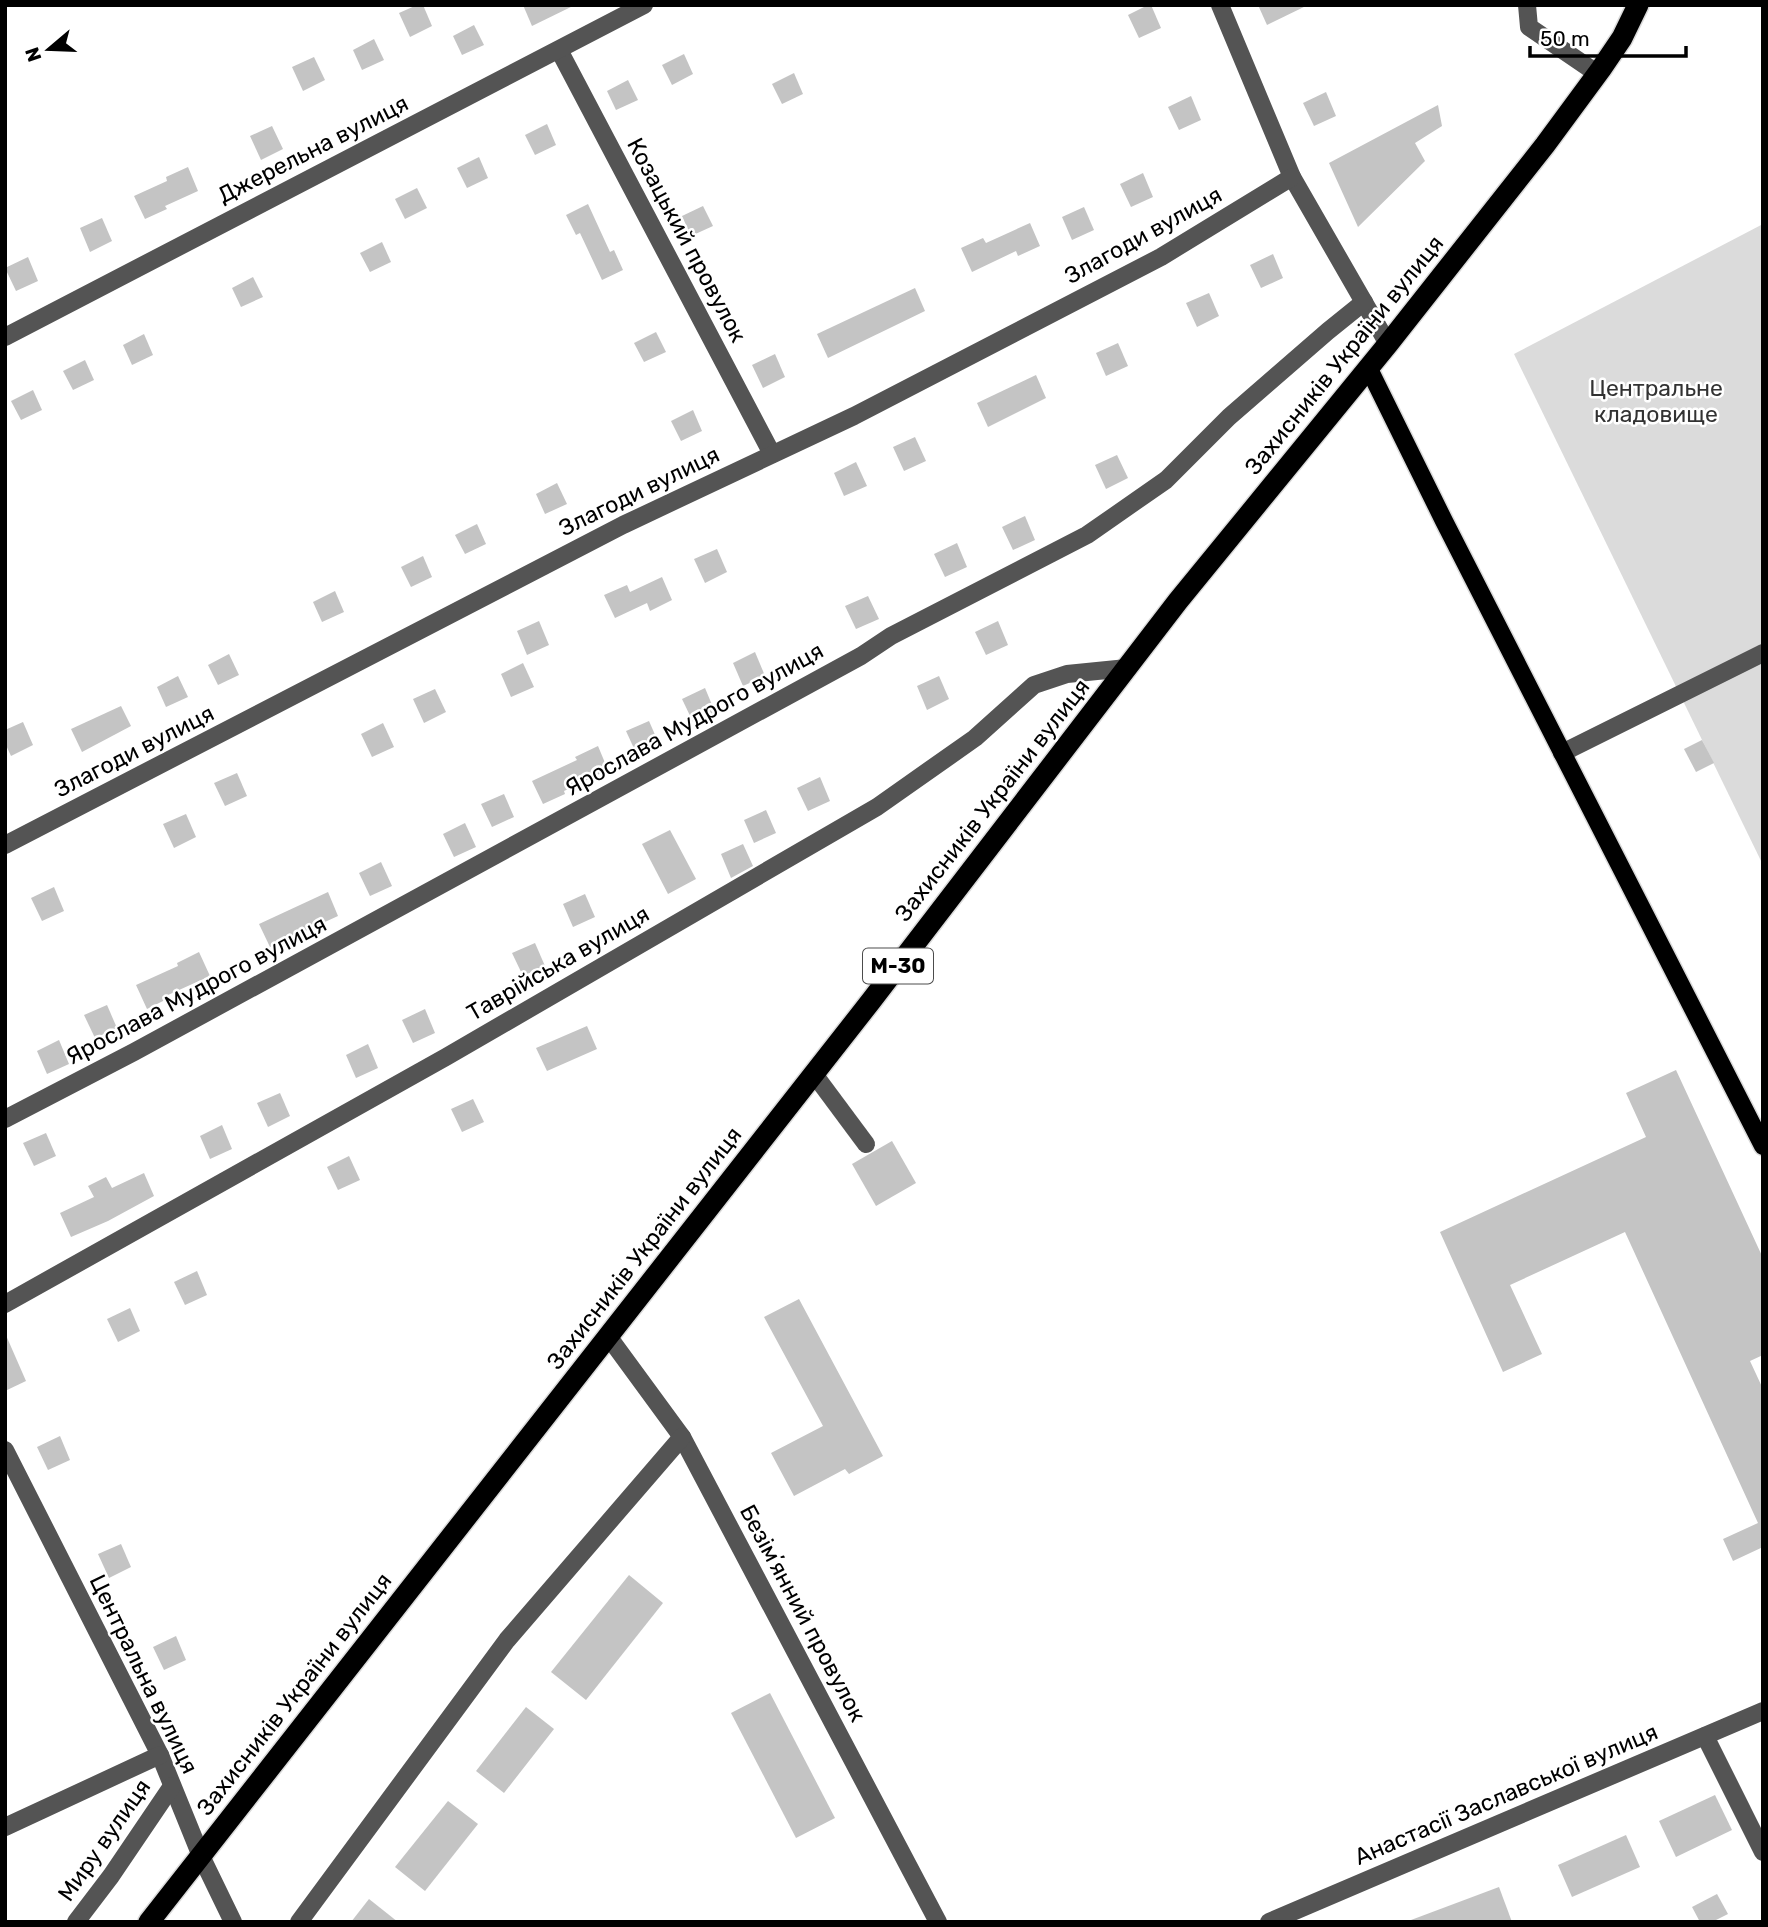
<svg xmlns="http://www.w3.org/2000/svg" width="1768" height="1927" viewBox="0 0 1768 1927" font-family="Rubik,sans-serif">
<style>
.green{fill:#dbdbdb}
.building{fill:#c4c4c4}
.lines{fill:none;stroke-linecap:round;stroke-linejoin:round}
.major-casing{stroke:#dbdbdb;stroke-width:21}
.highway-casing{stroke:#dbdbdb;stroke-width:24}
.minor{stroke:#545454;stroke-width:18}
.major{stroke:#000;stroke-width:18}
.highway{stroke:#000;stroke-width:21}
.labels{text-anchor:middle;stroke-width:5;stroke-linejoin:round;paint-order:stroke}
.shield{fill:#fff;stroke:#4c4c4c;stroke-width:2}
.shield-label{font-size:21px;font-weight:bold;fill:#000}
.street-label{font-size:23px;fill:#000;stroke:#fff}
.park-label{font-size:23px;fill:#323232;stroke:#fff}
</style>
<rect width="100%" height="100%" fill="#fff"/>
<path class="green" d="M 1763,224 L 1763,865 L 1514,354 Z"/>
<g class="building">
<path d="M 417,5 L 423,5 L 432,26 L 410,37 L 399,13 Z"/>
<path d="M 523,5 L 575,5 L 532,26 Z"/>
<path d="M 1148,5 L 1151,5 L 1161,28 L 1139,38 L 1128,15 Z"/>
<path d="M 1258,5 L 1308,5 L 1267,25 Z"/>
<path d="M 474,25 L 484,45 L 462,55 L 453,36 Z"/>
<path d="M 374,39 L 384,60 L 362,70 L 353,50 Z"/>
<path d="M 684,54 L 693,74 L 672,85 L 662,65 Z"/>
<path d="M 314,57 L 325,80 L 303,91 L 292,67 Z"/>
<path d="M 794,73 L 803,94 L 782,104 L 772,84 Z"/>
<path d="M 628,80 L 638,100 L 616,110 L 607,91 Z"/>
<path d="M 1326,92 L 1336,116 L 1314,126 L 1303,103 Z"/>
<path d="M 1191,96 L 1201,120 L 1179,130 L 1168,107 Z"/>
<path d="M 1438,105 L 1442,126 L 1415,143 L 1425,161 L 1358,227 L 1329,163 Z"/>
<path d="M 547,124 L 556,145 L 535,155 L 525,135 Z"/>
<path d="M 272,126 L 283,149 L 261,160 L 250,136 Z"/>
<path d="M 479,157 L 488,178 L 467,188 L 457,168 Z"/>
<path d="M 188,167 L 198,191 L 165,206 L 167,209 L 145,219 L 134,196 L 167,181 L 166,177 Z"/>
<path d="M 1143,173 L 1153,197 L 1131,207 L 1120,184 Z"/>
<path d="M 417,188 L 427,208 L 405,219 L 395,199 Z"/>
<path d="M 588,204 L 610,252 L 614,250 L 623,270 L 602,280 L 580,233 L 576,235 L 566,215 Z"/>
<path d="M 703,206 L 713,226 L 691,236 L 682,216 Z"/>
<path d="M 1084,207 L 1094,230 L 1072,240 L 1062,217 Z"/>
<path d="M 102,218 L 112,241 L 90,252 L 80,228 Z"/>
<path d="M 1030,223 L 1040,246 L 1018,256 L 1016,251 L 972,272 L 961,248 L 983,238 L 986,243 Z"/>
<path d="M 382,242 L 391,262 L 370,272 L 360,253 Z"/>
<path d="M 1273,254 L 1283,278 L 1261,288 L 1250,265 Z"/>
<path d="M 28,257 L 38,281 L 16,291 L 5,268 Z"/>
<path d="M 253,277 L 263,297 L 241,307 L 232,288 Z"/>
<path d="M 915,288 L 925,311 L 828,358 L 817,334 Z"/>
<path d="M 1209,293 L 1219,316 L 1197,327 L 1186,303 Z"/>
<path d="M 656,332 L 666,352 L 644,362 L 634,343 Z"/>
<path d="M 144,334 L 153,355 L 132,365 L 123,345 Z"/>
<path d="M 1118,343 L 1128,366 L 1106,376 L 1096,353 Z"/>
<path d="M 775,354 L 785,377 L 763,388 L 752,365 Z"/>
<path d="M 85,360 L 94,380 L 73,390 L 63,371 Z"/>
<path d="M 1036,375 L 1046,398 L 988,427 L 977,403 Z"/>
<path d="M 33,390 L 42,410 L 21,420 L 11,401 Z"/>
<path d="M 693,410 L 702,431 L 681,441 L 671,421 Z"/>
<path d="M 915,437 L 926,461 L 904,471 L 893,447 Z"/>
<path d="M 1117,455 L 1128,478 L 1106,489 L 1095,465 Z"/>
<path d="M 856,462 L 867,486 L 844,496 L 834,473 Z"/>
<path d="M 557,483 L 567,504 L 545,514 L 536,494 Z"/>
<path d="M 1025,516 L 1035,540 L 1013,550 L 1002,527 Z"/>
<path d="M 477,524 L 486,544 L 465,554 L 455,535 Z"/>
<path d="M 957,543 L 967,567 L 945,577 L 934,554 Z"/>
<path d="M 717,549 L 727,572 L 705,583 L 694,559 Z"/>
<path d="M 423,556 L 432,577 L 411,587 L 401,567 Z"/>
<path d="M 662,577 L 672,600 L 650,611 L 647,603 L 615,618 L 604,595 L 627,585 L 630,592 Z"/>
<path d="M 335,591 L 344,612 L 322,622 L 313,602 Z"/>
<path d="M 868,596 L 879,619 L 856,629 L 845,606 Z"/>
<path d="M 539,621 L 549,645 L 527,655 L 517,631 Z"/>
<path d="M 998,621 L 1008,645 L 986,655 L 975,632 Z"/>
<path d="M 755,652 L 765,676 L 743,686 L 733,663 Z"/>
<path d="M 229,654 L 239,675 L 218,685 L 208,665 Z"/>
<path d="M 523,663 L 534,687 L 511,697 L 501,674 Z"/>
<path d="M 178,676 L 188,697 L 166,707 L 157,687 Z"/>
<path d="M 939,676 L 949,699 L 927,710 L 917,686 Z"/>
<path d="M 705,688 L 715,712 L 693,722 L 682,699 Z"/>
<path d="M 435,689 L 446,712 L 424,723 L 413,699 Z"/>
<path d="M 121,706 L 131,726 L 82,752 L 71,729 Z"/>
<path d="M 649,721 L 659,744 L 637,755 L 626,731 Z"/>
<path d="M 23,722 L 33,745 L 11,756 L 5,743 L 5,730 Z"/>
<path d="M 383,723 L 394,747 L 372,757 L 361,734 Z"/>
<path d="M 1702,740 L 1714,763 L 1696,772 L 1684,749 Z"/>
<path d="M 598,746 L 608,770 L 564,791 L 565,794 L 543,804 L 532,781 L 577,760 L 575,757 Z"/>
<path d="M 237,773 L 247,796 L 225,806 L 214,783 Z"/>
<path d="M 820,777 L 830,801 L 808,811 L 797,788 Z"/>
<path d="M 504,794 L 514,817 L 492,827 L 481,804 Z"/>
<path d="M 766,810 L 776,833 L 754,843 L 744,820 Z"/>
<path d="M 186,814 L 196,837 L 174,848 L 163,824 Z"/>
<path d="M 465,823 L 476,847 L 454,857 L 443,834 Z"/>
<path d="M 670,830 L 696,879 L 668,894 L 642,844 Z"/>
<path d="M 743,844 L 753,866 L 731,878 L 721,854 Z"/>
<path d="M 381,862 L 392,886 L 370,896 L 359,873 Z"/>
<path d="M 54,887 L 64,911 L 42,921 L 31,898 Z"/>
<path d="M 328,892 L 338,916 L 270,947 L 259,924 Z"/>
<path d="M 585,894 L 595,917 L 573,927 L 563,904 Z"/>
<path d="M 535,943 L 545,966 L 523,976 L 512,953 Z"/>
<path d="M 199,952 L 210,976 L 168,995 L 169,998 L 147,1009 L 136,985 L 178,966 L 177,963 Z"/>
<path d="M 107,1005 L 117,1028 L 95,1038 L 84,1015 Z"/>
<path d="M 425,1009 L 435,1033 L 413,1043 L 402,1020 Z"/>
<path d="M 587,1026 L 597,1049 L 547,1071 L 536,1048 Z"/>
<path d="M 59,1040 L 69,1064 L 47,1074 L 37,1051 Z"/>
<path d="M 368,1044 L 378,1068 L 356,1078 L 346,1055 Z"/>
<path d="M 1676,1070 L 1763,1258 L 1763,1355 L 1750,1361 L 1763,1389 L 1763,1547 L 1733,1561 L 1723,1539 L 1758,1523 L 1625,1232 L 1510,1285 L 1542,1354 L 1503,1372 L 1440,1232 L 1646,1137 L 1626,1093 Z"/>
<path d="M 280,1093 L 290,1116 L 268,1127 L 257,1103 Z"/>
<path d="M 473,1099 L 484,1122 L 462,1132 L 451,1109 Z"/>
<path d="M 222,1125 L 232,1149 L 210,1159 L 200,1136 Z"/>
<path d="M 46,1133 L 56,1156 L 34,1166 L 23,1143 Z"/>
<path d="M 892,1141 L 916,1183 L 876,1206 L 852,1164 Z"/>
<path d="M 349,1156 L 360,1180 L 338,1190 L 327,1167 Z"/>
<path d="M 144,1173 L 154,1196 L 108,1221 L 71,1237 L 60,1213 L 94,1197 L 88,1186 L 106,1177 L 112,1188 Z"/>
<path d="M 197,1271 L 207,1295 L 185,1305 L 174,1282 Z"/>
<path d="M 799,1299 L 883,1456 L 849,1474 L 845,1469 L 794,1496 L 771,1453 L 823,1426 L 764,1317 Z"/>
<path d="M 130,1308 L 140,1331 L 118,1342 L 107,1319 Z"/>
<path d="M 5,1333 L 26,1381 L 5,1391 Z"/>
<path d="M 60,1436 L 70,1460 L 48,1470 L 37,1447 Z"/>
<path d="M 121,1544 L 131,1567 L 109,1578 L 98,1554 Z"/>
<path d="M 629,1575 L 663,1603 L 586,1700 L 551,1672 Z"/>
<path d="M 176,1636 L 186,1660 L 164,1670 L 153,1647 Z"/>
<path d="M 770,1693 L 835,1818 L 796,1838 L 731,1713 Z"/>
<path d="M 526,1707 L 554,1729 L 504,1793 L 476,1771 Z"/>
<path d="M 1715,1795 L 1732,1830 L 1676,1857 L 1659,1821 Z"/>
<path d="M 448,1801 L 478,1824 L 425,1891 L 395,1867 Z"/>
<path d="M 1626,1835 L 1640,1867 L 1572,1897 L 1558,1865 Z"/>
<path d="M 1499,1887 L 1512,1922 L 1411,1922 L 1411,1920 Z"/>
<path d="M 1717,1894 L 1728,1914 L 1712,1922 L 1700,1922 L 1692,1907 Z"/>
<path d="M 369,1899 L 398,1922 L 351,1922 Z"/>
</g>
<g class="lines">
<defs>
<path id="major" d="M 1368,367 L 1444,521 L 1763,1146"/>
<path id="highway" d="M 149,1922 L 871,1001 L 1178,601 L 1388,344 L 1545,145 L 1601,69 L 1622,38 L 1638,5"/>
</defs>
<use href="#major" class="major-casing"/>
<use href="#highway" class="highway-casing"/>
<g class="minor">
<path d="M 1220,5 L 1292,177 L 1388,344"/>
<path d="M 1527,5 L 1529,27 L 1598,74"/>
<path d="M 559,50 L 772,454"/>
<path d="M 5,337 L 644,5"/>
<path d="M 1562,753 L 1763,653"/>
<path d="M 5,845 L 623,525 L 854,416 L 1161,257 L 1292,177"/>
<path d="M 814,1074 L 866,1144"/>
<path d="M 5,1119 L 134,1052 L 861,656 L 891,636 L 1087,535 L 1166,480 L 1229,417 L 1328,331 L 1364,302"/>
<path d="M 5,1304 L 446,1057 L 877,807 L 975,738 L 1034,685 L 1067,674 L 1127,668"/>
<path d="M 608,1336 L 682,1437 L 938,1922"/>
<path d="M 5,1450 L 160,1755 L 201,1856 L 233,1922"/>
<path d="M 1705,1736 L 1763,1852"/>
<path d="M 5,1827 L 160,1755"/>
<path d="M 76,1922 L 111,1876 L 172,1786"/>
<path d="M 299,1922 L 507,1640 L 682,1437"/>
<path d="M 1269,1922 L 1763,1711"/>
</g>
<use href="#major" class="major"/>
<use href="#highway" class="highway"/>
</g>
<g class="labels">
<rect class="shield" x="863" y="948.5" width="70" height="35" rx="5"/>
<g class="shield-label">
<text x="898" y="973">М-30</text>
</g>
<g class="street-label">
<text transform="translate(313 149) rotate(-27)" y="8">Джерельна вулиця</text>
<text transform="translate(1143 235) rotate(-29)" y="8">Злагоди вулиця</text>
<text transform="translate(687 240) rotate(62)" y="8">Козацький провулок</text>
<text transform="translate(1344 355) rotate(-51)" y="8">Захисників України вулиця</text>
<text transform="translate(639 491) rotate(-26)" y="8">Злагоди вулиця</text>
<text transform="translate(694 719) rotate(-29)" y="8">Ярослава Мудрого вулиця</text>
<text transform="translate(134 751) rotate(-27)" y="8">Злагоди вулиця</text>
<text transform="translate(992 800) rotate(-52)" y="8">Захисників України вулиця</text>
<text transform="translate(558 963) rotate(-30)" y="8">Таврійська вулиця</text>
<text transform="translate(196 990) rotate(-28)" y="8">Ярослава Мудрого вулиця</text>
<text transform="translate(644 1248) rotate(-52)" y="8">Захисників України вулиця</text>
<text transform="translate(803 1613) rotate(62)" y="8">Безімʼянний провулок</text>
<text transform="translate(144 1674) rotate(64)" y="8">Центральна вулиця</text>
<text transform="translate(294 1694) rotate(-52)" y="8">Захисників України вулиця</text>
<text transform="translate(1506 1794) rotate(-23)" y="8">Анастасії Заславської вулиця</text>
<text transform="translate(104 1840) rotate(-55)" y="8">Миру вулиця</text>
</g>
<g class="park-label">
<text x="1656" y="396">Центральне<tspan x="1656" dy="26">кладовище</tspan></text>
</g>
</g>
<rect width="1768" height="1927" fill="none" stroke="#000000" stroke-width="14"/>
<g transform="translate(49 49) rotate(251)" stroke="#ffffff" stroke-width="5" paint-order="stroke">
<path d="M0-5L12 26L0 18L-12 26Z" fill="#000000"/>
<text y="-10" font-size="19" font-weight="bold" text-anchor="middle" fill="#000000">N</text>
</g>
<path d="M1530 46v10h156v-10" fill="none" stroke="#000000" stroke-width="3.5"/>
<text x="1540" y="46" font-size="21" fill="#000000" stroke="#ffffff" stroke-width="5" paint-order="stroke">50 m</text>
</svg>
